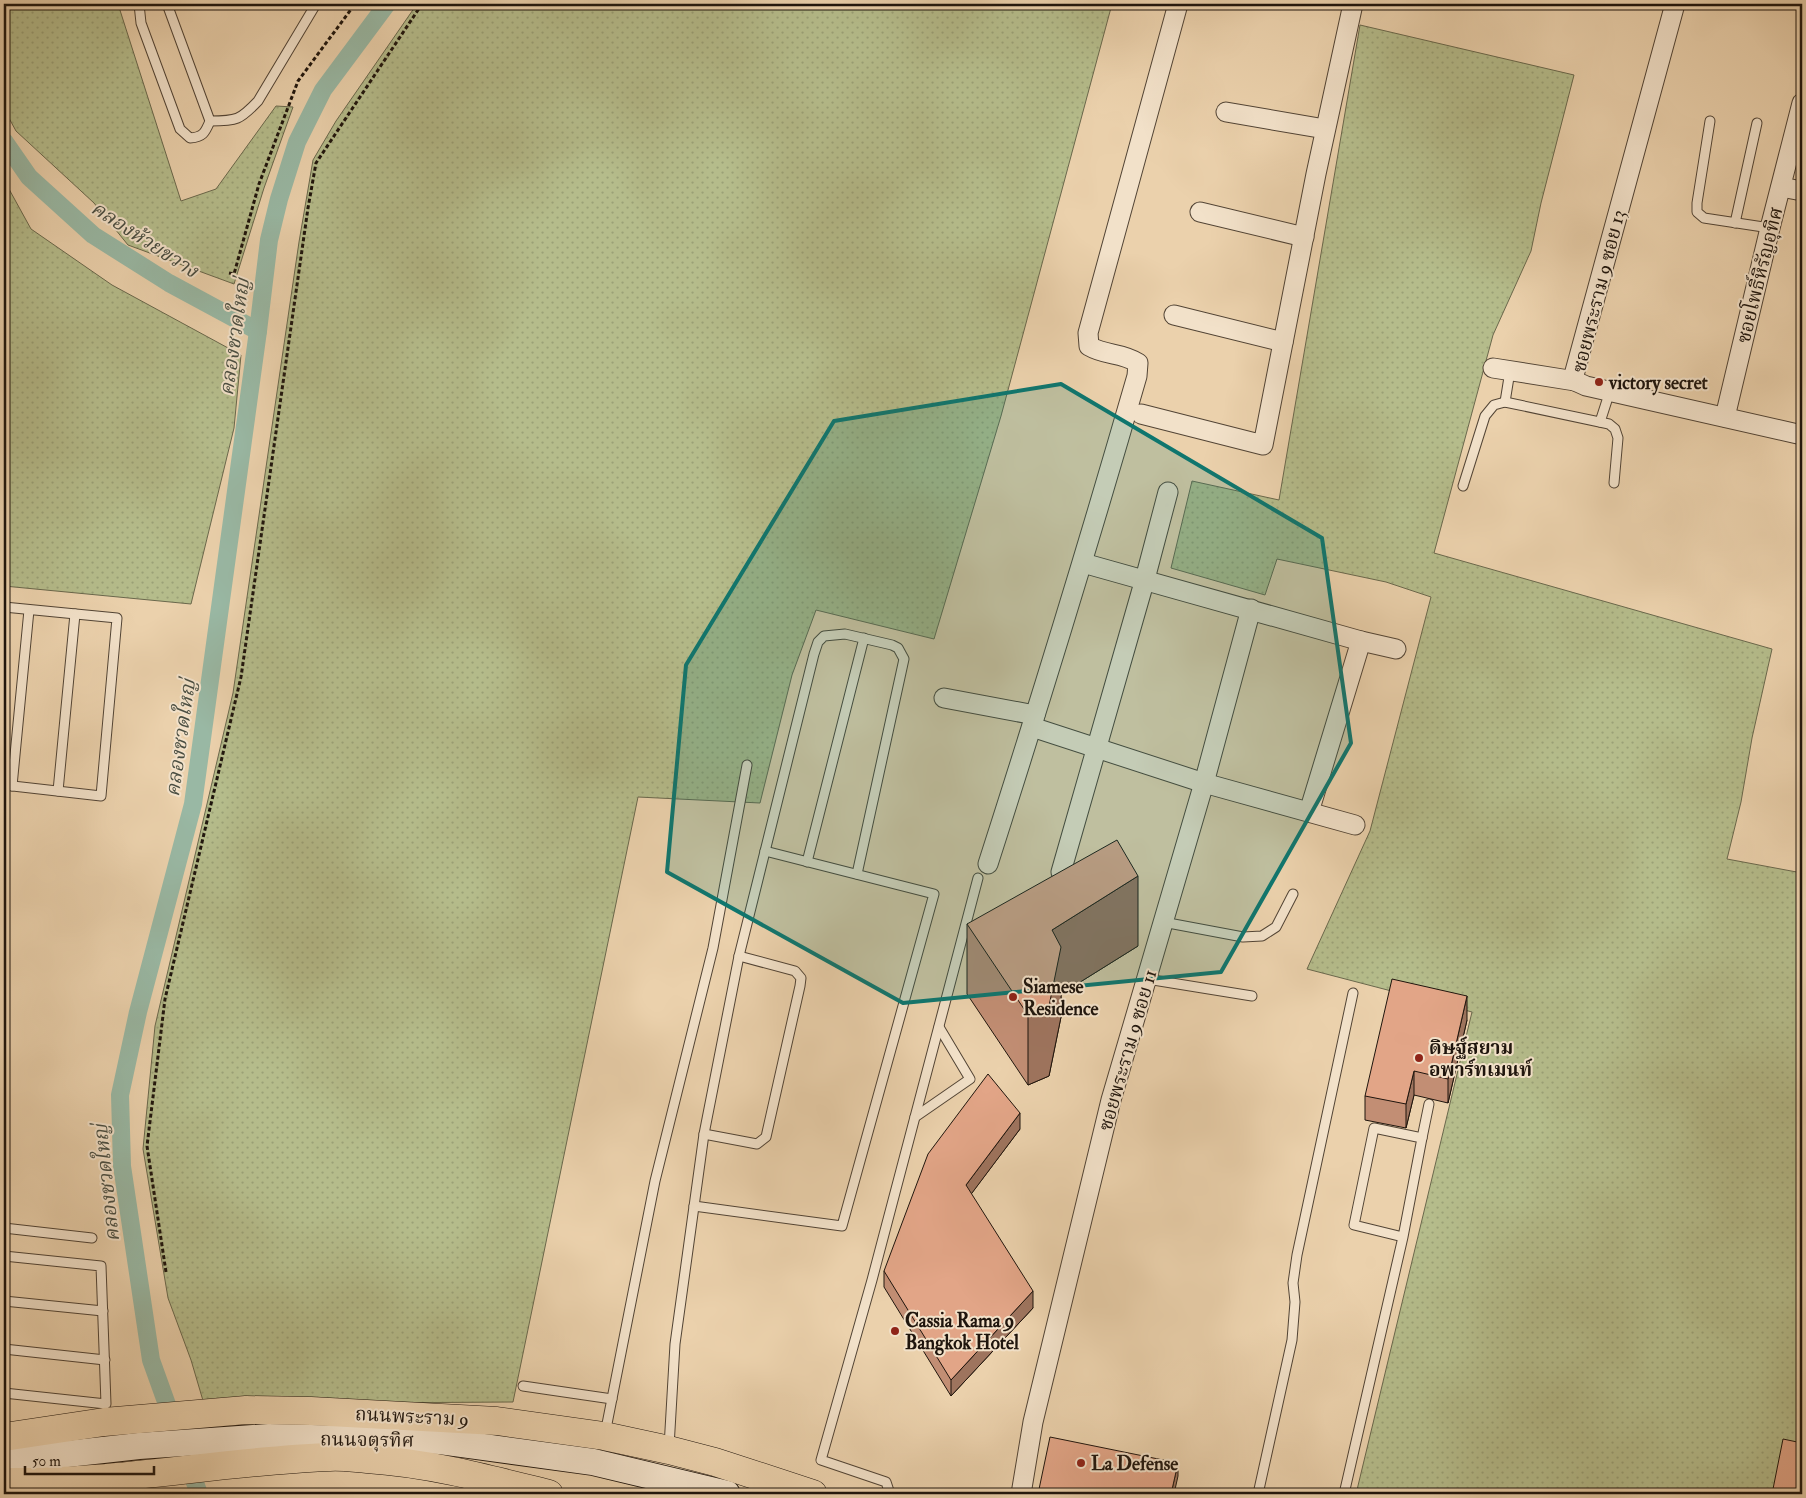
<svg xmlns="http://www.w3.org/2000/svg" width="1806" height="1498" viewBox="0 0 1806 1498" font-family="'IM FELL Double Pica','Noto Serif Thai',serif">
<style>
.grass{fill:url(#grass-dots);stroke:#6a684c}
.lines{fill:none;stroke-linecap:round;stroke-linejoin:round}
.canal{stroke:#99b8a4;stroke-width:18}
.lane-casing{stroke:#524435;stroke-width:11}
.street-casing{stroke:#524435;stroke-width:21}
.secondary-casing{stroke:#1f150d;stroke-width:28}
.primary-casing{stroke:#1f150d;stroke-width:29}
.highway-casing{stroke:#1f150d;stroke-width:29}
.path{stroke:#1f150d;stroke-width:3;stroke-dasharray:4 2.5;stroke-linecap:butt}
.lane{stroke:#f2e1c9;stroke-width:9}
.street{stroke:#f2e1c9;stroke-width:19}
.secondary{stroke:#f2e1c9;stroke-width:26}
.primary{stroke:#ebd1ac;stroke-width:28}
.highway{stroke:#ebd1ac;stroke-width:28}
.wall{fill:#c28e74;stroke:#1f150d}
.shaded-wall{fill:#9e745e;stroke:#1f150d}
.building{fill:#e2a587;stroke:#1f150d}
.marked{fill:#0f766e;fill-opacity:0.2;stroke:#0f766e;stroke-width:4;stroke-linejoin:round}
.poi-dot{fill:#8f2418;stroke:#f2e1c9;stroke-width:2}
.labels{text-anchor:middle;stroke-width:4;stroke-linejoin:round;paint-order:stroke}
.street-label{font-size:19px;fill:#1f150d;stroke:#f2e1c9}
.poi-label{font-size:19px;font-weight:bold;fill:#1f150d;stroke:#f2e1c9;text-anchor:start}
.water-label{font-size:20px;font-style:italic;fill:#4a4e42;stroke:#f2e1c9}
</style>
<defs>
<pattern id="grass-dots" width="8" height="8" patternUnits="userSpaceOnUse" patternTransform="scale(1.25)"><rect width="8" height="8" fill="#b5bc8b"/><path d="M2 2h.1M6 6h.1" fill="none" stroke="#9ba177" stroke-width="1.8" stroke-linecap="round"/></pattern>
</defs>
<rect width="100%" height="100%" fill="#ebd1ac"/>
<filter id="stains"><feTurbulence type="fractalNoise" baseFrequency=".004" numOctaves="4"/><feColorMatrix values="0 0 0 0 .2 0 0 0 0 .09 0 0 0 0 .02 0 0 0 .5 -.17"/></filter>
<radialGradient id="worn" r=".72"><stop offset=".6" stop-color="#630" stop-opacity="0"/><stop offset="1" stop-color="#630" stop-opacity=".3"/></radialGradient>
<g class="grass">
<path d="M 4,4 L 118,4 L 181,201 L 216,189 L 276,106 L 293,107 L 264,188 L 234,284 L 128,245 L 94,203 L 16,131 L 4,109 Z"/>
<path d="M 417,4 L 1112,4 L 1001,416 L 934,639 L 816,610 L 792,675 L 760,803 L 638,797 L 513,1402 L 204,1404 L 191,1360 L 168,1298 L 143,1149 L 155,1026 L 233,693 L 299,242 L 313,160 L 336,121 Z"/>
<path d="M 1360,25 L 1574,75 L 1541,203 L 1531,251 L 1493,335 L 1434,553 L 1772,649 L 1752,738 L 1741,802 L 1727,859 L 1802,873 L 1802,1494 L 1356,1494 L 1472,1012 L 1307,969 L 1370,831 L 1431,597 L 1386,582 L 1277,559 L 1265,595 L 1171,568 L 1192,481 L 1279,500 Z"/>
<path d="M 4,180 L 31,229 L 112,285 L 241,355 L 234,428 L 191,604 L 4,586 Z"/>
</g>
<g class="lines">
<g class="canal">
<path d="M 4,141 L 29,177 L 93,235 L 169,283 L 258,331"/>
<path d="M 174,1424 L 151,1360 L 122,1166 L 120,1095 L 138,1012 L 193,804 L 258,331 L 269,240 L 279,199 L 297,142 L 323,90 L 387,4"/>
<path d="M 187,1460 L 199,1494"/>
</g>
<defs>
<g id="lane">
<path d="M 139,4 L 141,23 L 180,129 L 190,138 C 203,137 205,133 210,121"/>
<path d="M 167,4 L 210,121 C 237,121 240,120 258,101 L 316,4"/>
<path d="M 1710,121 L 1697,203 L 1697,212 L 1704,218 L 1770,228"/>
<path d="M 1735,223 L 1757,123"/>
<path d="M 1505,402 L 1510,371"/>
<path d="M 1600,422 L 1610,391"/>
<path d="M 1463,486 L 1485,416 L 1494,405 L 1505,402 L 1609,424 L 1615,429 L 1618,438 L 1614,483"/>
<path d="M 4,607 L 117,618 L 101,796 L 4,785"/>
<path d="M 12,786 L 29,610"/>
<path d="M 58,791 L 75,614"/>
<path d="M 807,862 L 864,638"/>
<path d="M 1163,922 L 1243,937 L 1262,936 L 1276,927 L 1293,894"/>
<path d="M 1147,979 L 1252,996"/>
<path d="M 915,1117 L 970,1079 L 939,1027"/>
<path d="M 704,1134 L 757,1144 L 766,1137 L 800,986 L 801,978 L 795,971 L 739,956"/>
<path d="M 1422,1138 L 1429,1104"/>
<path d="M 694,1206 L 842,1226 L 934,894 L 765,851"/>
<path d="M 4,1228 L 92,1238"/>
<path d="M 4,1256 L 101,1266 L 106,1404 L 4,1393"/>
<path d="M 4,1301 L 103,1311"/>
<path d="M 4,1349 L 105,1360"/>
<path d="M 523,1386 L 612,1399"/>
<path d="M 605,1434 L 655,1181 L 713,948 L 747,765"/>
<path d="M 669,1447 L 675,1344 L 704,1134 L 739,956 L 814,654 L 818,642 L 824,636 L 845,634 L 892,645 L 898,648 L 904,659 L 857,874"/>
<path d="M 890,1494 L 886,1482 L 821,1460 L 872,1280 L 978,878"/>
<path d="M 1258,1494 L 1292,1340 L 1295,1302 L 1293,1283 L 1297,1255 L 1353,993"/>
<path d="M 1344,1494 L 1403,1237 L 1422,1138 L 1374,1128 L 1354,1225 L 1403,1237"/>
</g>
<g id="street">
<path d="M 1675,4 L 1574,375 L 1575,381 L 1586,386 L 1802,435"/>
<path d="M 1226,112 L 1325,129"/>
<path d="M 1781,187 L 1802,191"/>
<path d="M 1200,212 L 1304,237"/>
<path d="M 1174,315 L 1283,342"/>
<path d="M 1493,368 L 1575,381"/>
<path d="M 1141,414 L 1263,445 L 1316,174 L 1353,4"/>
<path d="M 1725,417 L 1770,228 L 1802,103"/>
<path d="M 1083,563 L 1361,641"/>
<path d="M 944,698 L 1035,715"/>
<path d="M 1032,727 L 1204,783 L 1355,825"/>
<path d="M 1309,812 L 1361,641 L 1396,649"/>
<path d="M 988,864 C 1040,702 1090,539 1137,376 L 1138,363 C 1121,352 1106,356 1089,346 L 1088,333 L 1178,4"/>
<path d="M 1061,872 L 1145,579 L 1168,492"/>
<path d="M 1021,1494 L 1033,1422 L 1111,1100 L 1204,783 L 1251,609"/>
</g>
<path id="secondary" d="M 4,1461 L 139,1446 L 269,1437 L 440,1441 L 593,1462 L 727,1494"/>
<path id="primary" d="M 4,1437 L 104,1422 L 246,1410 L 311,1411 L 497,1421 L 604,1436 L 669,1450 L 715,1462 L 813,1494"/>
<path id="highway" d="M 4,1482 C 113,1484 220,1461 329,1457 C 341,1456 354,1458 367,1459 C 429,1463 489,1479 549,1494"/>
</defs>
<use href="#lane" class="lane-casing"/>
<use href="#street" class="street-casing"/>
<use href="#secondary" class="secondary-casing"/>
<use href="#primary" class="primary-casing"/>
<use href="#highway" class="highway-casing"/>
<g class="path">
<path d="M 229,273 L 234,274 L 259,184 L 298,81 L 355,4"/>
<path d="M 166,1272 L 147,1146 L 165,999 L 241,677 L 308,208 L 316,163 L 422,4"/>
</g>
<use href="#lane" class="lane"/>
<use href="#street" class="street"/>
<use href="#secondary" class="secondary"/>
<use href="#primary" class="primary"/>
<use href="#highway" class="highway"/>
</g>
<g class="wall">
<path d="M 967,924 L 1138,946 L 1061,994 L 1061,1017 L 1049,1076 L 1028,1085 L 967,994 Z"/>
<path d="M 1467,1020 L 1448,1103 L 1414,1095 L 1406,1128 L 1365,1120 L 1365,1096 Z"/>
<path d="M 1020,1129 L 971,1194 L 1033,1308 L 951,1396 L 884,1287 L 884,1271 Z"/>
</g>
<g class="shaded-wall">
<path d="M 1138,876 L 1138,946 L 1061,994 L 1061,1017 L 1049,1076 L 1028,1085 L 1028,1015 L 1052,930 Z"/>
<path d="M 1467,996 L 1467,1020 L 1448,1103 L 1448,1079 Z"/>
<path d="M 1414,1071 L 1414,1095 L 1406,1128 L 1406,1104 Z"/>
<path d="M 1020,1113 L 1020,1129 L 966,1201 L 966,1185 Z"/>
<path d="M 1033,1291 L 1033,1308 L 951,1396 L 951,1380 Z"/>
<path d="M 1178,1463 L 1178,1476 L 1174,1494 L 1171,1494 Z"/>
</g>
<g class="building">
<path d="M 1117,840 L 1138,876 L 1052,930 L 1061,947 L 1049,1006 L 1028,1015 L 967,924 Z"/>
<path d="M 1392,979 L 1467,996 L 1448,1079 L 1414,1071 L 1406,1104 L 1365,1096 Z"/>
<path d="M 988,1074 L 1020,1113 L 966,1185 L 1033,1291 L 951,1380 L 884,1271 L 928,1154 Z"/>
<path d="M 1050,1437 L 1178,1463 L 1171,1494 L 1038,1494 Z"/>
<path d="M 1783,1439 L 1802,1443 L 1802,1494 L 1772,1494 Z"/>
</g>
<path class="marked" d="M 1061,384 L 1322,538 L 1351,743 L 1221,972 L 903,1003 L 667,872 L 686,665 L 834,421 Z"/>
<g class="poi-dot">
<circle cx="1599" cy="382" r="5"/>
<circle cx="1013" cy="997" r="5"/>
<circle cx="1419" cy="1058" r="5"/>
<circle cx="895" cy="1331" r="5"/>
<circle cx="1081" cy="1463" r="5"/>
</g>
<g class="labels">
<g class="street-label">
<text transform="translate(1759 275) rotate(-76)" y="7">ซอยโพธิ์หิรัญอุทิศ</text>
<text transform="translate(1598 291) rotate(-76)" y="7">ซอยพระราม 9 ซอย 13</text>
<text transform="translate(1127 1050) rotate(-74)" y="7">ซอยพระราม 9 ซอย 11</text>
<text transform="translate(412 1416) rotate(3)" y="7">ถนนพระราม 9</text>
<text transform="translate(367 1439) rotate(1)" y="7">ถนนจตุรทิศ</text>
</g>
<g class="poi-label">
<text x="1609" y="389">victory secret</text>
<text x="1023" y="993">Siamese<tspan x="1023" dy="22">Residence</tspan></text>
<text x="1429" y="1054">ดิษฐ์สยาม<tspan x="1429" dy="22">อพาร์ทเมนท์</tspan></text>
<text x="905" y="1327">Cassia Rama 9<tspan x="905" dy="22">Bangkok Hotel</tspan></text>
<text x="1091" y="1470">La Defense</text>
</g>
<g class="water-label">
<text transform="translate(145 239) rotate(33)" y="7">คลองห้วยขวาง</text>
<text transform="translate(234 337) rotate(-82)" y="7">คลองชวดใหญ่</text>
<text transform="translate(180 738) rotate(-82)" y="7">คลองชวดใหญ่</text>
<text transform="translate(106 1183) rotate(-96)" y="7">คลองชวดใหญ่</text>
</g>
</g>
<rect width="1806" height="1498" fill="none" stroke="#ebd1ac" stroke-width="20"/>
<rect x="5" y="5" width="1796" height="1488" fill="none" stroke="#1f150d" stroke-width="2.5"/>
<rect x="10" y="10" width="1786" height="1478" fill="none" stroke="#1f150d"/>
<path d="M25 1466v8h129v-8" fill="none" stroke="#1f150d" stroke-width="2.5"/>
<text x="32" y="1466" font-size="15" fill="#1f150d" stroke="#f2e1c9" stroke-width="4" paint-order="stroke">50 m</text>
<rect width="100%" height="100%" filter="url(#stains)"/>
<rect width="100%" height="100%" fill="url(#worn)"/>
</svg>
